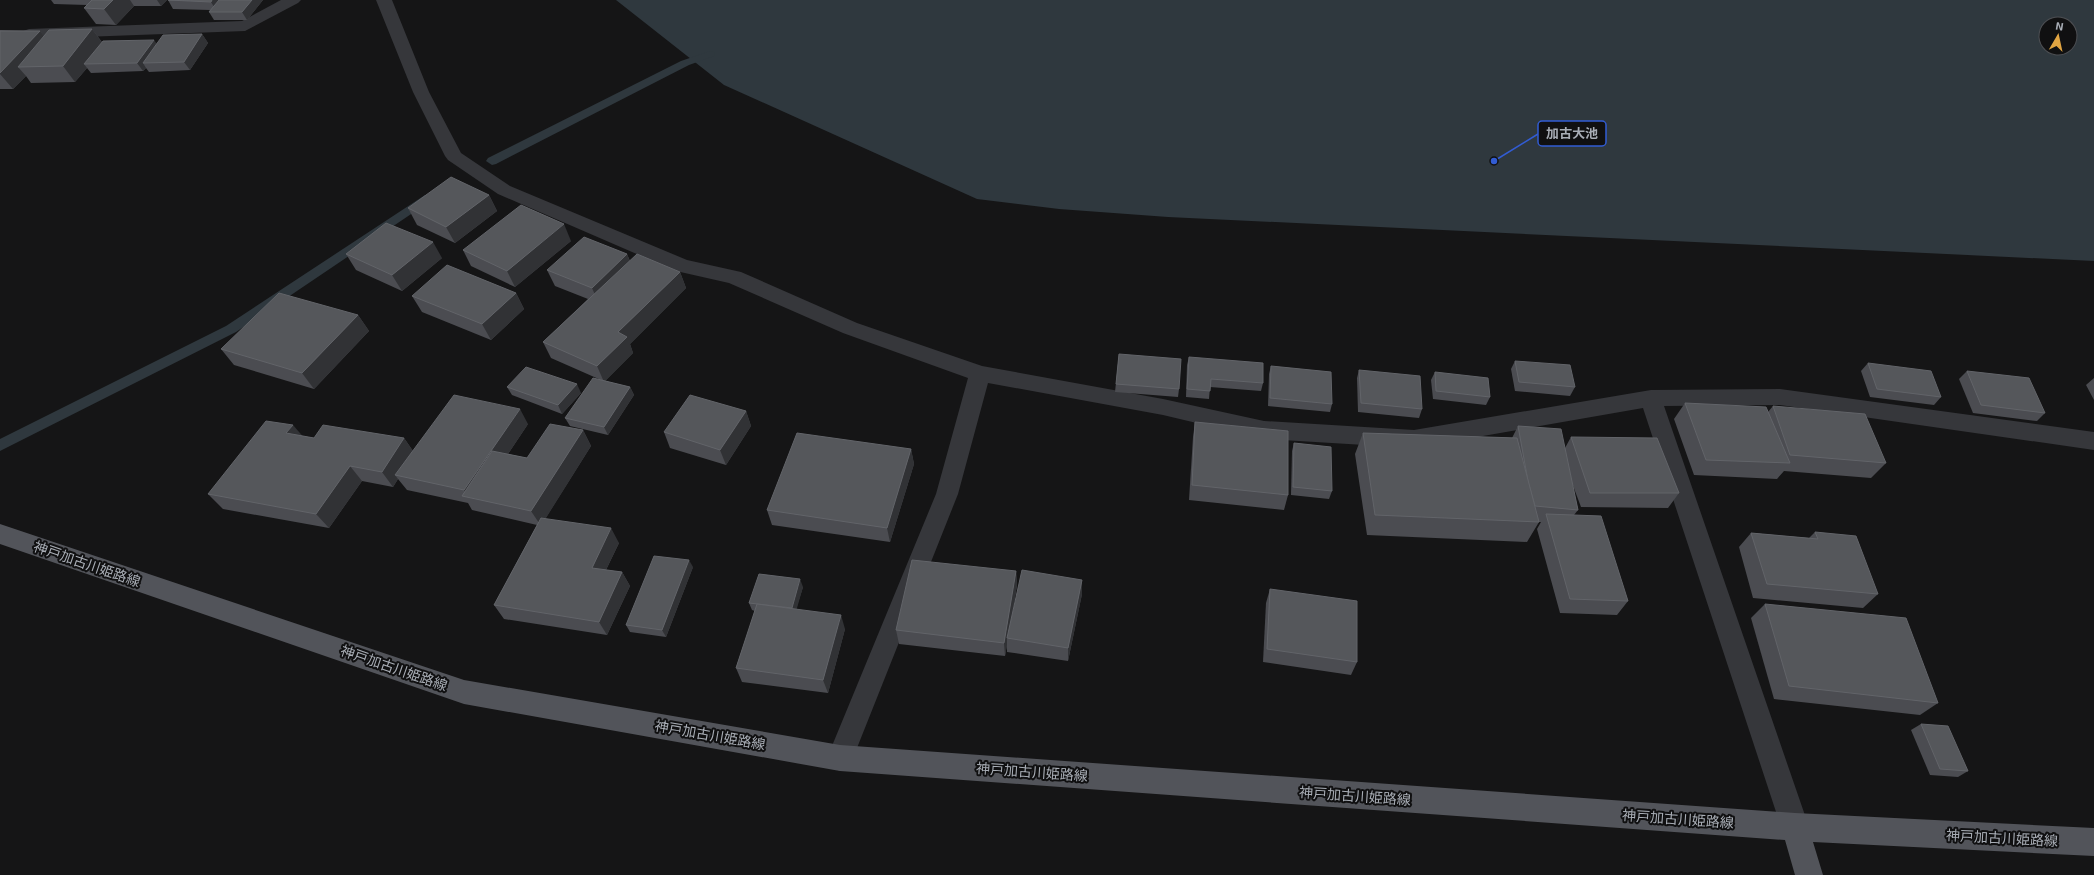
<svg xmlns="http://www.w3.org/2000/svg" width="2094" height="875" viewBox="0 0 2094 875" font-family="'Exo 2','Noto Sans JP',sans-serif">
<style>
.water{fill:#2f383e;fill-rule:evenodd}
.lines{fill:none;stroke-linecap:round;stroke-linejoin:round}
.stream{fill:#2f383e;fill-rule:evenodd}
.minor{fill:#36373b;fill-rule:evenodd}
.major{fill:#52545a;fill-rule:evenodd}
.wall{fill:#4b4c51}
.shaded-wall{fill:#313235}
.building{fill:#55575b;stroke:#626469}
.labels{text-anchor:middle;stroke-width:4;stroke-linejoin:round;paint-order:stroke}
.near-street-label{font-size:14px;fill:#a8adb5;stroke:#101011}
.leader{fill:none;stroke:#325cd3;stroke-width:1.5}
.callout-dot{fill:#325cd3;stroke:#101011;stroke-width:1.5}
.callout{fill:#101011;stroke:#325cd3;stroke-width:1.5}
.callout-label{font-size:13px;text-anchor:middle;font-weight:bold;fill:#a8adb5}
</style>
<rect width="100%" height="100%" fill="#151516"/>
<path class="water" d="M 616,0 L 2094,0 L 2094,261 L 1168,217 L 1059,209 L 977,199 L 724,85 ZM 2046,24 L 2070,24 L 2070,48 L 2046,48 Z"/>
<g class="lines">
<g class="stream">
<path d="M 710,51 L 714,52 L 715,54 L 714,56 L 689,65 L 496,164 L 492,165 L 486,161 L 488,158 L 681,61 Z"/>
<path d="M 425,195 L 431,199 L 429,202 L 236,332 L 0,451 L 0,439 L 226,326 Z"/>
</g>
<g class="minor">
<path d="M 281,0 L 301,0 L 298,3 L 245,31 L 29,39 L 23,37 L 21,34 L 23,31 L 29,29 L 242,21 Z"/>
<path d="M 376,0 L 392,0 L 429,92 L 461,153 L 510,186 L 687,260 L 741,272 L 857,323 L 982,366 L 1163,399 L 1264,421 L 1414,430 L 1651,390 L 1780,389 L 2094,432 L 2094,450 L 1780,405 L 1664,406 L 1809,827 L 1805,837 L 1795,841 L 1785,837 L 1781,827 L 1643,408 L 1414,448 L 1264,439 L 1163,415 L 988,383 L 958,494 L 853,758 L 849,767 L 840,771 L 831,767 L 827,758 L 936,494 L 968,378 L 843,333 L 729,283 L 676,271 L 498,194 L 448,160 L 445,156 L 413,92 Z"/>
</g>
<path class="major" d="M 0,524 L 464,680 L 840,745 L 1795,813 L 2094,828 L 2094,856 L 1813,842 L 1823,875 L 1795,875 L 1785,840 L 840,771 L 464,704 L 0,544 Z"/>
</g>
<g class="wall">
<path d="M 51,0 L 167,0 L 161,6 L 134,6 L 116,25 L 96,24 L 84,8 L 87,5 L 54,4 Z"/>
<path d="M 168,0 L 263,0 L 247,20 L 214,20 L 209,12 L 210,10 L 173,9 Z"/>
<path d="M 92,29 L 102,42 L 157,44 L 202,34 L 208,43 L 190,70 L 149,72 L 146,68 L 143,71 L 91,73 L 87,68 L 75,82 L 31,83 L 26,76 L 13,89 L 0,89 L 0,30 L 40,31 L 44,36 Z"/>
<path d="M 489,195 L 497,211 L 455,243 L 417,225 L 408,208 Z"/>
<path d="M 571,241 L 515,287 L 471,266 L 463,250 Z"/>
<path d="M 346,254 L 442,258 L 402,291 L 356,270 Z"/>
<path d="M 627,254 L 630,261 L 680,272 L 686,288 L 630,344 L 633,353 L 605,381 L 630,387 L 634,395 L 608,435 L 570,426 L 565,418 L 601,380 L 551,358 L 543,342 L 588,299 L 555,286 L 547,270 Z"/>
<path d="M 516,293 L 524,309 L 491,340 L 422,312 L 412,296 Z"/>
<path d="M 358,315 L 369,331 L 314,389 L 234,365 L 221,349 Z"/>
<path d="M 1119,354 L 1179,389 L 1178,397 L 1115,392 Z"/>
<path d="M 1189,357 L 1263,383 L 1261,391 L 1210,387 L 1209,399 L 1186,397 L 1187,365 Z"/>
<path d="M 1515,361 L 1575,387 L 1570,396 L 1515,391 L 1511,369 Z"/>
<path d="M 1868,363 L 1941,397 L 1934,405 L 1870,397 L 1861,371 Z"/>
<path d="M 1271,366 L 1332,404 L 1330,412 L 1268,406 L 1269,374 Z"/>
<path d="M 1359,370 L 1422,409 L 1419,418 L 1358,412 L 1357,378 Z"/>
<path d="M 1967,371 L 2045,413 L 2037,421 L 1973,413 L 1959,379 Z"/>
<path d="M 1435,372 L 1490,397 L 1486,405 L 1433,399 L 1431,380 Z"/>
<path d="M 2094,378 L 2094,400 L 2086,385 Z"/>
<path d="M 507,387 L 581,393 L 562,414 L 512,395 Z"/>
<path d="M 1685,403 L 1768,412 L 1773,406 L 1886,463 L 1871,478 L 1784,471 L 1777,479 L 1694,475 L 1674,419 Z"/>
<path d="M 746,411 L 751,426 L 726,465 L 670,448 L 664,432 Z"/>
<path d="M 1195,422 L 1288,495 L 1284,510 L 1189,500 L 1193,437 Z"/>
<path d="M 528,424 L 508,454 L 527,458 L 583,430 L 591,446 L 545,519 L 619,543 L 606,570 L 622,572 L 630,586 L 607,635 L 504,619 L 494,605 L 537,525 L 472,510 L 468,503 L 407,490 L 398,479 L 393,487 L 362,481 L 329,528 L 223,509 L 208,494 L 302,436 L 314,438 L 404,438 L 413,451 Z"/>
<path d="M 1518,426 L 1565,448 L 1571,437 L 1679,493 L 1668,508 L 1581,507 L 1572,483 L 1578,510 L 1574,515 L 1628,601 L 1617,615 L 1560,613 L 1537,529 L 1541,522 L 1539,522 L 1527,542 L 1367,535 L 1355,454 L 1363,433 L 1512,438 Z"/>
<path d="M 1294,443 L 1332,491 L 1329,499 L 1291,495 L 1292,451 Z"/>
<path d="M 911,449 L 914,464 L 890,542 L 772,525 L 767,510 Z"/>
<path d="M 1815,532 L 1878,594 L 1863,608 L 1753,598 L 1739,547 L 1751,533 L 1809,538 Z"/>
<path d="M 693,567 L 666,637 L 630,632 L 626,625 Z"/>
<path d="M 1016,571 L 1017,585 L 1012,615 L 1082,580 L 1082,594 L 1068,661 L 1007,652 L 1007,645 L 1005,656 L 899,644 L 896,630 Z"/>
<path d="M 803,587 L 796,609 L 845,629 L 828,693 L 742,682 L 736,668 L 755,611 L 752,610 L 749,603 Z"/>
<path d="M 1270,589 L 1357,662 L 1351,675 L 1263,662 L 1266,603 Z"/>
<path d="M 1765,604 L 1938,703 L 1920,715 L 1774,699 L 1751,618 Z"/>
<path d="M 1921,724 L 1968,771 L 1958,777 L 1930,775 L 1911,730 Z"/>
</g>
<g class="shaded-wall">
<path d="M 113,0 L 130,0 L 134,6 L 116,25 L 104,9 Z"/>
<path d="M 157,0 L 167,0 L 161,6 Z"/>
<path d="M 212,0 L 225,0 L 216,10 L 211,2 Z"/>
<path d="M 252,0 L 263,0 L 247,20 L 242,12 Z"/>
<path d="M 92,29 L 104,45 L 84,64 L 87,68 L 75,82 L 63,66 Z"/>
<path d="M 40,31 L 53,47 L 18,67 L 26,76 L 13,89 L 0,74 L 0,73 Z"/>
<path d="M 202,34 L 208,43 L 190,70 L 184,62 Z"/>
<path d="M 154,40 L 160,48 L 143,63 L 146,68 L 143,71 L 137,63 Z"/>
<path d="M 489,195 L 497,211 L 455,243 L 446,227 Z"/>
<path d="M 564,224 L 571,241 L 515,287 L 507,271 Z"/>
<path d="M 433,242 L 442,258 L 402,291 L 392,275 Z"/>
<path d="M 627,254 L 633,270 L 599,304 L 592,288 Z"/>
<path d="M 680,272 L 686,288 L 630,344 L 633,353 L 604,382 L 597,366 L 618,332 Z"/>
<path d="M 516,293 L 524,309 L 491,340 L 482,324 Z"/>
<path d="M 358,315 L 369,331 L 314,389 L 302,373 Z"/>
<path d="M 577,384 L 581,393 L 562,414 L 558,405 Z"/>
<path d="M 630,387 L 634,395 L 608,435 L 604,427 Z"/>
<path d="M 520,409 L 528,424 L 478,499 L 469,497 L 464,490 Z"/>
<path d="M 746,411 L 751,426 L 726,465 L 720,450 Z"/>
<path d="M 293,425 L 306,440 L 286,433 Z"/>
<path d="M 583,430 L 591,446 L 541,526 L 531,511 Z"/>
<path d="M 404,438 L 415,454 L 395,475 L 398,479 L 393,487 L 382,472 Z"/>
<path d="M 911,449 L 914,464 L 890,542 L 887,528 Z"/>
<path d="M 350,466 L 362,481 L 329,528 L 316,514 Z"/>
<path d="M 611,528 L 619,543 L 600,582 L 592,568 Z"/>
<path d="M 689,560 L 693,567 L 666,637 L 662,630 Z"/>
<path d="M 1016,571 L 1017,585 L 1008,639 L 1007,638 L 1007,645 L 1005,656 L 1004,643 Z"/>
<path d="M 622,572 L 630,586 L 607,635 L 599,622 Z"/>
<path d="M 800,579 L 803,587 L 795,615 L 792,608 Z"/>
<path d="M 1082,580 L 1082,594 L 1068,661 L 1068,648 Z"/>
<path d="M 841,615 L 845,629 L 828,693 L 823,680 Z"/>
</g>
<g class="building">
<path d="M 92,0 L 113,0 L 104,9 L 84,8 Z"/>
<path d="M 168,0 L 212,0 L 211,2 Z"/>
<path d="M 219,0 L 252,0 L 242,12 L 209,12 Z"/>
<path d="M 92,29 L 63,66 L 18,67 L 49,30 Z"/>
<path d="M 0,31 L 40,31 L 0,73 Z"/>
<path d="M 202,34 L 184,62 L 143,63 L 163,35 Z"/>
<path d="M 154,40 L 137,63 L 84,64 L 103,41 Z"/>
<path d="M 451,177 L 489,195 L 446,227 L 408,208 Z"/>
<path d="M 521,205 L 564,224 L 507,271 L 463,250 Z"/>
<path d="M 386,223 L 433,242 L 392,275 L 346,254 Z"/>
<path d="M 584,237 L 627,254 L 592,288 L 547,270 Z"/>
<path d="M 637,254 L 680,272 L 618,332 L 627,337 L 597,366 L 543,342 Z"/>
<path d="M 447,265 L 516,293 L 482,324 L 412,296 Z"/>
<path d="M 279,293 L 358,315 L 302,373 L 221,349 Z"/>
<path d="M 1119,354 L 1181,359 L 1179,389 L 1116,384 Z"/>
<path d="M 1189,357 L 1263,363 L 1263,383 L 1211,379 L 1210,391 L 1187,389 Z"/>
<path d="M 1515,361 L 1570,365 L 1575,387 L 1519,382 Z"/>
<path d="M 1868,363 L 1931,371 L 1941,397 L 1877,389 Z"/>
<path d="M 1271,366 L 1331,372 L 1332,404 L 1270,398 Z"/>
<path d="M 526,367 L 577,384 L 558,405 L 507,387 Z"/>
<path d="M 1359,370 L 1420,376 L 1422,409 L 1361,403 Z"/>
<path d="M 1967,371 L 2029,378 L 2045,413 L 1981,405 Z"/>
<path d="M 1435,372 L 1488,378 L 1490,397 L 1436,391 Z"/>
<path d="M 593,378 L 630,387 L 604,427 L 565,418 Z"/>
<path d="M 454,395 L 520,409 L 464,490 L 395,475 Z"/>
<path d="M 690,395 L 746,411 L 720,450 L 664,432 Z"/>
<path d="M 1685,403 L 1766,407 L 1790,463 L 1706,460 Z"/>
<path d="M 1773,406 L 1865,414 L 1886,463 L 1790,455 Z"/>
<path d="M 266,421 L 293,425 L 286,433 L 314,438 L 323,425 L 404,438 L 382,472 L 350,466 L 316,514 L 208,494 Z"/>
<path d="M 1195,422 L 1288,431 L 1288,495 L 1192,485 Z"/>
<path d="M 550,424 L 583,430 L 531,511 L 462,496 L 492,451 L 527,458 Z"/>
<path d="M 1518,426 L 1561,429 L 1578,510 L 1535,506 L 1528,481 Z"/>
<path d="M 797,433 L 911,449 L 887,528 L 767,510 Z"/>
<path d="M 1363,433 L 1517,438 L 1539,522 L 1375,515 Z"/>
<path d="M 1571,437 L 1657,438 L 1679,493 L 1590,493 Z"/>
<path d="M 1294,443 L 1331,447 L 1332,491 L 1293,487 Z"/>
<path d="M 1546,514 L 1601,516 L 1628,601 L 1570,599 Z"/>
<path d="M 541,518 L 611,528 L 592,568 L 622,572 L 599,622 L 494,605 Z"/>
<path d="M 1815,532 L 1856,536 L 1878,594 L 1767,584 L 1751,533 L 1818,539 Z"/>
<path d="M 654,556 L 689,560 L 662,630 L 626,625 Z"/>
<path d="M 912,560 L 1016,571 L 1004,643 L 896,630 Z"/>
<path d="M 1022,570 L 1082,580 L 1068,648 L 1007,638 Z"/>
<path d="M 759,574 L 800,579 L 792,608 L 749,603 Z"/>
<path d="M 1270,589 L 1357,601 L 1357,662 L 1267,649 Z"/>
<path d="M 757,604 L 841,615 L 823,680 L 736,668 Z"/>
<path d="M 1765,604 L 1906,618 L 1938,703 L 1789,686 Z"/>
<path d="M 1921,724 L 1948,726 L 1968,771 L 1940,769 Z"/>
</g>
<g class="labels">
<g class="near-street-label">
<text transform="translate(87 564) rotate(19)" y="5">神戸加古川姫路線</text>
<text transform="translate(394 668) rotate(19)" y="5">神戸加古川姫路線</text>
<text transform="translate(710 735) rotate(10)" y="5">神戸加古川姫路線</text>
<text transform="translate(1032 772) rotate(4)" y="5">神戸加古川姫路線</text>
<text transform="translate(1355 796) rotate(4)" y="5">神戸加古川姫路線</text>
<text transform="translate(1678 819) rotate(4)" y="5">神戸加古川姫路線</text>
<text transform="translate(2002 838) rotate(3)" y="5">神戸加古川姫路線</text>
</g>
</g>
<path class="leader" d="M1494 161L1538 134"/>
<circle class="callout-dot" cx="1494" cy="161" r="4"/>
<rect class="callout" x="1538" y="121" width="68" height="25" rx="4"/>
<g class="callout-label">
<text x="1572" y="138">加古大池</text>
</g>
<g transform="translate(2058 36) rotate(9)"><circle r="19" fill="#101011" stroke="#4d4f53"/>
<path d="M0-3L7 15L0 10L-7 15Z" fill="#e1a542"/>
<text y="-6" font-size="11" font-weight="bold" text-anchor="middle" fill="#a8adb5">N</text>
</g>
</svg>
